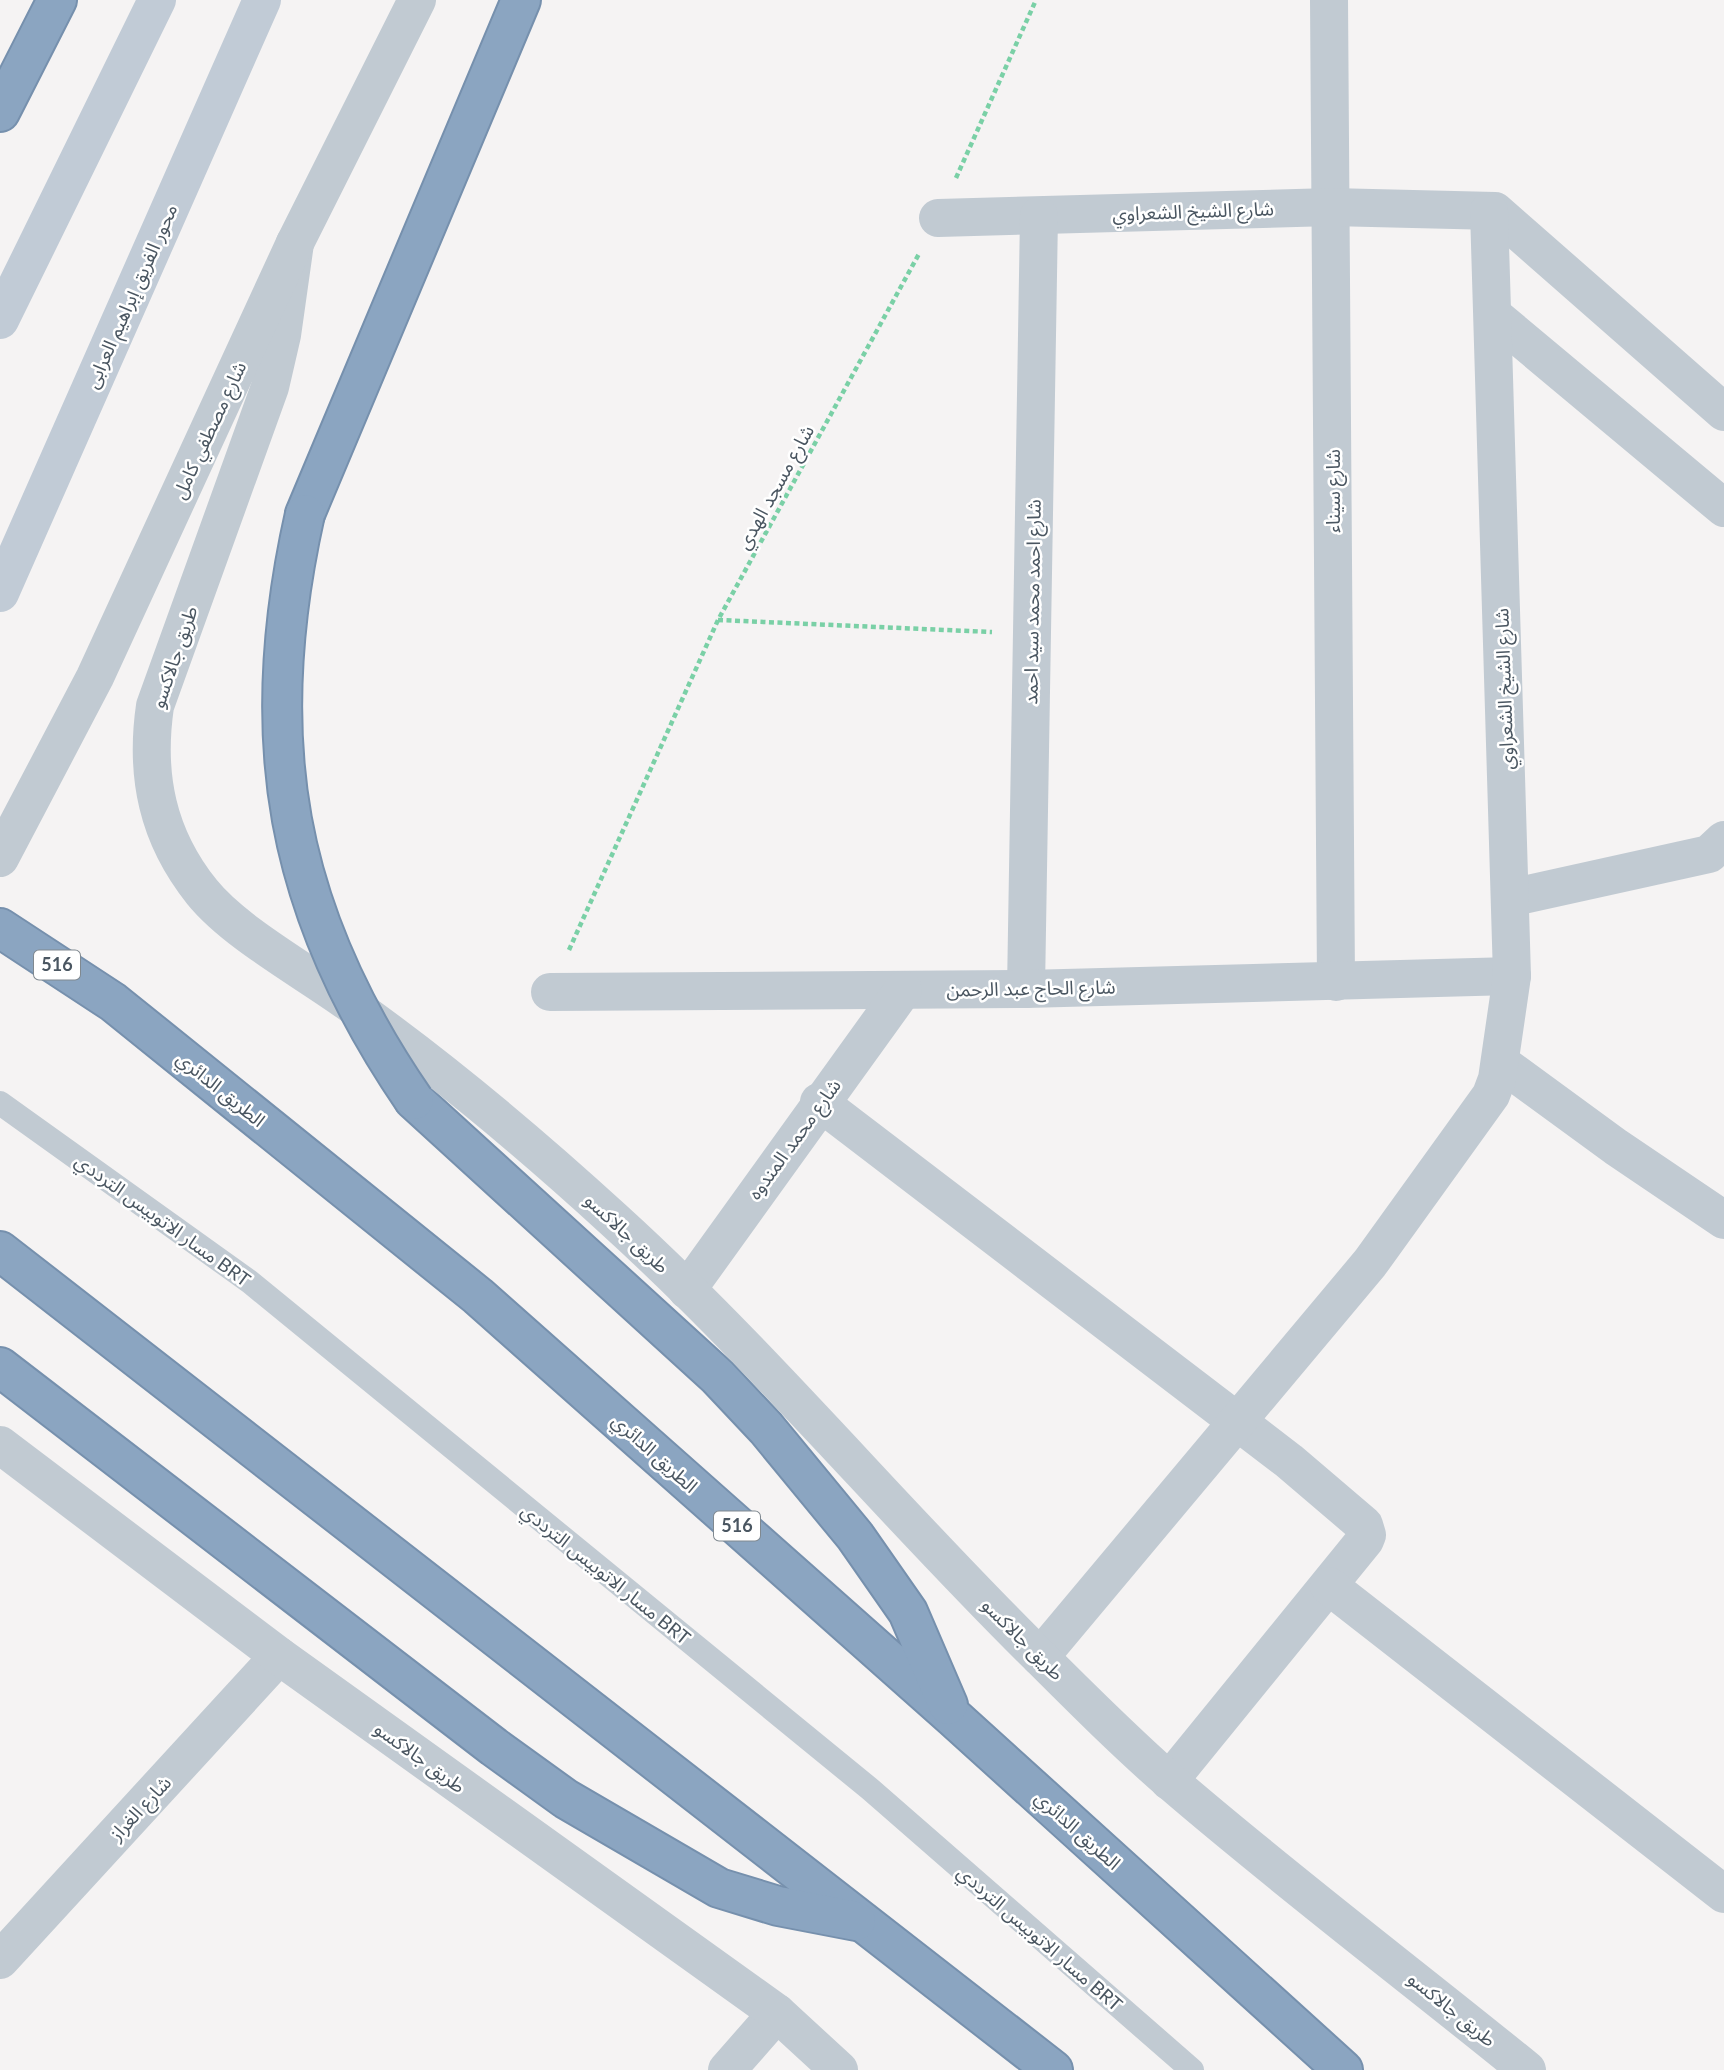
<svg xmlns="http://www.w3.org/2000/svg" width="1724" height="2070" viewBox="0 0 1724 2070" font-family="Lato,'Noto Sans Arabic',sans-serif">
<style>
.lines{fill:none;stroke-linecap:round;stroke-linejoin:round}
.motorway-casing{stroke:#7690ad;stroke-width:42}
.path{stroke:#7ad0a6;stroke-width:4.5;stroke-dasharray:5 3.5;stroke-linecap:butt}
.service{stroke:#c1cad2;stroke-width:24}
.minor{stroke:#c1cad2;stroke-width:38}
.tertiary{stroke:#c1cad2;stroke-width:38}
.secondary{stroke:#c1cbd6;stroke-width:38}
.motorway{stroke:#8ba5c1;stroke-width:38}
.motorway-bridge-casing{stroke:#7690ad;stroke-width:42;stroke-linecap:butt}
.motorway-bridge{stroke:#8ba5c1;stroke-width:38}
.labels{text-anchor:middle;stroke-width:5;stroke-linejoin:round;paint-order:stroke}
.shield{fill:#fff;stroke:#808990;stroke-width:2}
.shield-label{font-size:18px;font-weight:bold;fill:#4a5661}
.street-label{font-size:19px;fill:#4a5661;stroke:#fff}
</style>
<rect width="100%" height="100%" fill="#f5f3f3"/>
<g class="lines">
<defs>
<g id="motorway">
<path d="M 0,112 L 57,0"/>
<path d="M 305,514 L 521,0"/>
<path d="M 0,928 L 113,1002 L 478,1296 L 953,1717 L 1343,2070"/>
<path d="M 414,1100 L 718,1377 L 766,1428 L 855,1536 L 908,1612 L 948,1705"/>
<path d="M 0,1251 L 1053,2070"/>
<path d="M 0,1367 L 494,1747 L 566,1799 L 719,1888 L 778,1906 L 856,1921"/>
</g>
</defs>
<use href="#motorway" class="motorway-casing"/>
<g class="path">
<path d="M 956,178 L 1036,0"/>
<path d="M 718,620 L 992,632"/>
<path d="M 569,950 L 718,620 L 920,252"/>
</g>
<path class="service" d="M 0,1103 L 250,1282 L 870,1789 L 1192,2070"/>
<g class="minor">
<path d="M 1329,0 L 1336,982"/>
<path d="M 938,218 L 1331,207 L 1495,211 L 1724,412"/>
<path d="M 1493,315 L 1724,508"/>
<path d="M 1510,898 L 1709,854 L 1724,840"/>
<path d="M 1026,989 L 1039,216"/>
<path d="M 550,992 L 1026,989 L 1512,976"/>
<path d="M 1501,1063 L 1616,1147 L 1724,1220"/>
<path d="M 819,1102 L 1289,1461 L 1364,1525 L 1367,1535 L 1365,1540 L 1169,1781"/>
<path d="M 687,1290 L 903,990"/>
<path d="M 1329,1586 L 1724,1894"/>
<path d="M 1040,1657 L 1370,1263 L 1491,1095 L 1497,1079 L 1512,976 L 1489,211"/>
<path d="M 0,1960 L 279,1656"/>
<path d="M 727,2070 L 777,2013"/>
</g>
<g class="tertiary">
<path d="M 295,243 L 282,335 L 270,387 L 155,706 C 145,775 157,836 202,892 C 235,933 307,972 352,1005 C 443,1070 530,1143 613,1219 C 765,1357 896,1516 1042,1659 C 1084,1701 1127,1744 1172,1783 C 1287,1882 1409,1974 1527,2070"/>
<path d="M 0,858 L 95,677 L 295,243 L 417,0"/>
<path d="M 0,1445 L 279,1656 L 777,2013 L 839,2070"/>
</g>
<g class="secondary">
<path d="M 0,320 L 157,0"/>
<path d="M 0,593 L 262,0"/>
</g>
<use href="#motorway" class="motorway"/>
<defs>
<path id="motorway-bridge" d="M 305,514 C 255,737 284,911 414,1100"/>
</defs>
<use href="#motorway-bridge" class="motorway-bridge-casing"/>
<use href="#motorway-bridge" class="motorway-bridge"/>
</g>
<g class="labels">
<g class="shield">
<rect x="34" y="950.5" width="46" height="29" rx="5"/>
<rect x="714" y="1511.5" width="46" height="29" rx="5"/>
</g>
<g class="shield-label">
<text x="57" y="971">516</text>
<text x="737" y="1532">516</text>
</g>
<g class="street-label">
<text transform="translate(1193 211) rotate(-2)" y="7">شارع الشيخ الشعراوي</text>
<text transform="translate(131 296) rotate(-66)" y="7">محور الفريق إبراهيم العرابى</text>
<text transform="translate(209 430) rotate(-65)" y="7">شارع مصطفي كامل</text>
<text transform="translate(775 487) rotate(-61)" y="7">شارع مسجد الهدي</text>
<text transform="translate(1333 491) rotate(-90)" y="7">شارع سيناء</text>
<text transform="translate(1032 602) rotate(-89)" y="7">شارع احمد محمد سيد احمد</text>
<text transform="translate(174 657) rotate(-71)" y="7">طريق جالاكسو</text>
<text transform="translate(1504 689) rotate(-92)" y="7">شارع الشيخ الشعراوي</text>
<text transform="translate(1031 988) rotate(-1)" y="7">شارع الحاج عبد الرحمن</text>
<text transform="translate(221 1089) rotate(39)" y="7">الطريق الدائري</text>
<text transform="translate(794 1139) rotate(-54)" y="7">شارع محمد المندوه</text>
<text transform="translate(163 1220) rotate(36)" y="7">مسار الاتوبيس الترددي BRT</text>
<text transform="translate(627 1233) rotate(43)" y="7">طريق جالاكسو</text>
<text transform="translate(655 1453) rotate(42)" y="7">الطريق الدائري</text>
<text transform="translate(606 1574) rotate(39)" y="7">مسار الاتوبيس الترددي BRT</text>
<text transform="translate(1023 1639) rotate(45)" y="7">طريق جالاكسو</text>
<text transform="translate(420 1757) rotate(36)" y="7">طريق جالاكسو</text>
<text transform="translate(140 1808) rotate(-47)" y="7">شارع الغراز</text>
<text transform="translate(1078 1830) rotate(42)" y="7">الطريق الدائري</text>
<text transform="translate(1040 1938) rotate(41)" y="7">مسار الاتوبيس الترددي BRT</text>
<text transform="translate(1452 2009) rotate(39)" y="7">طريق جالاكسو</text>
</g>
</g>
</svg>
